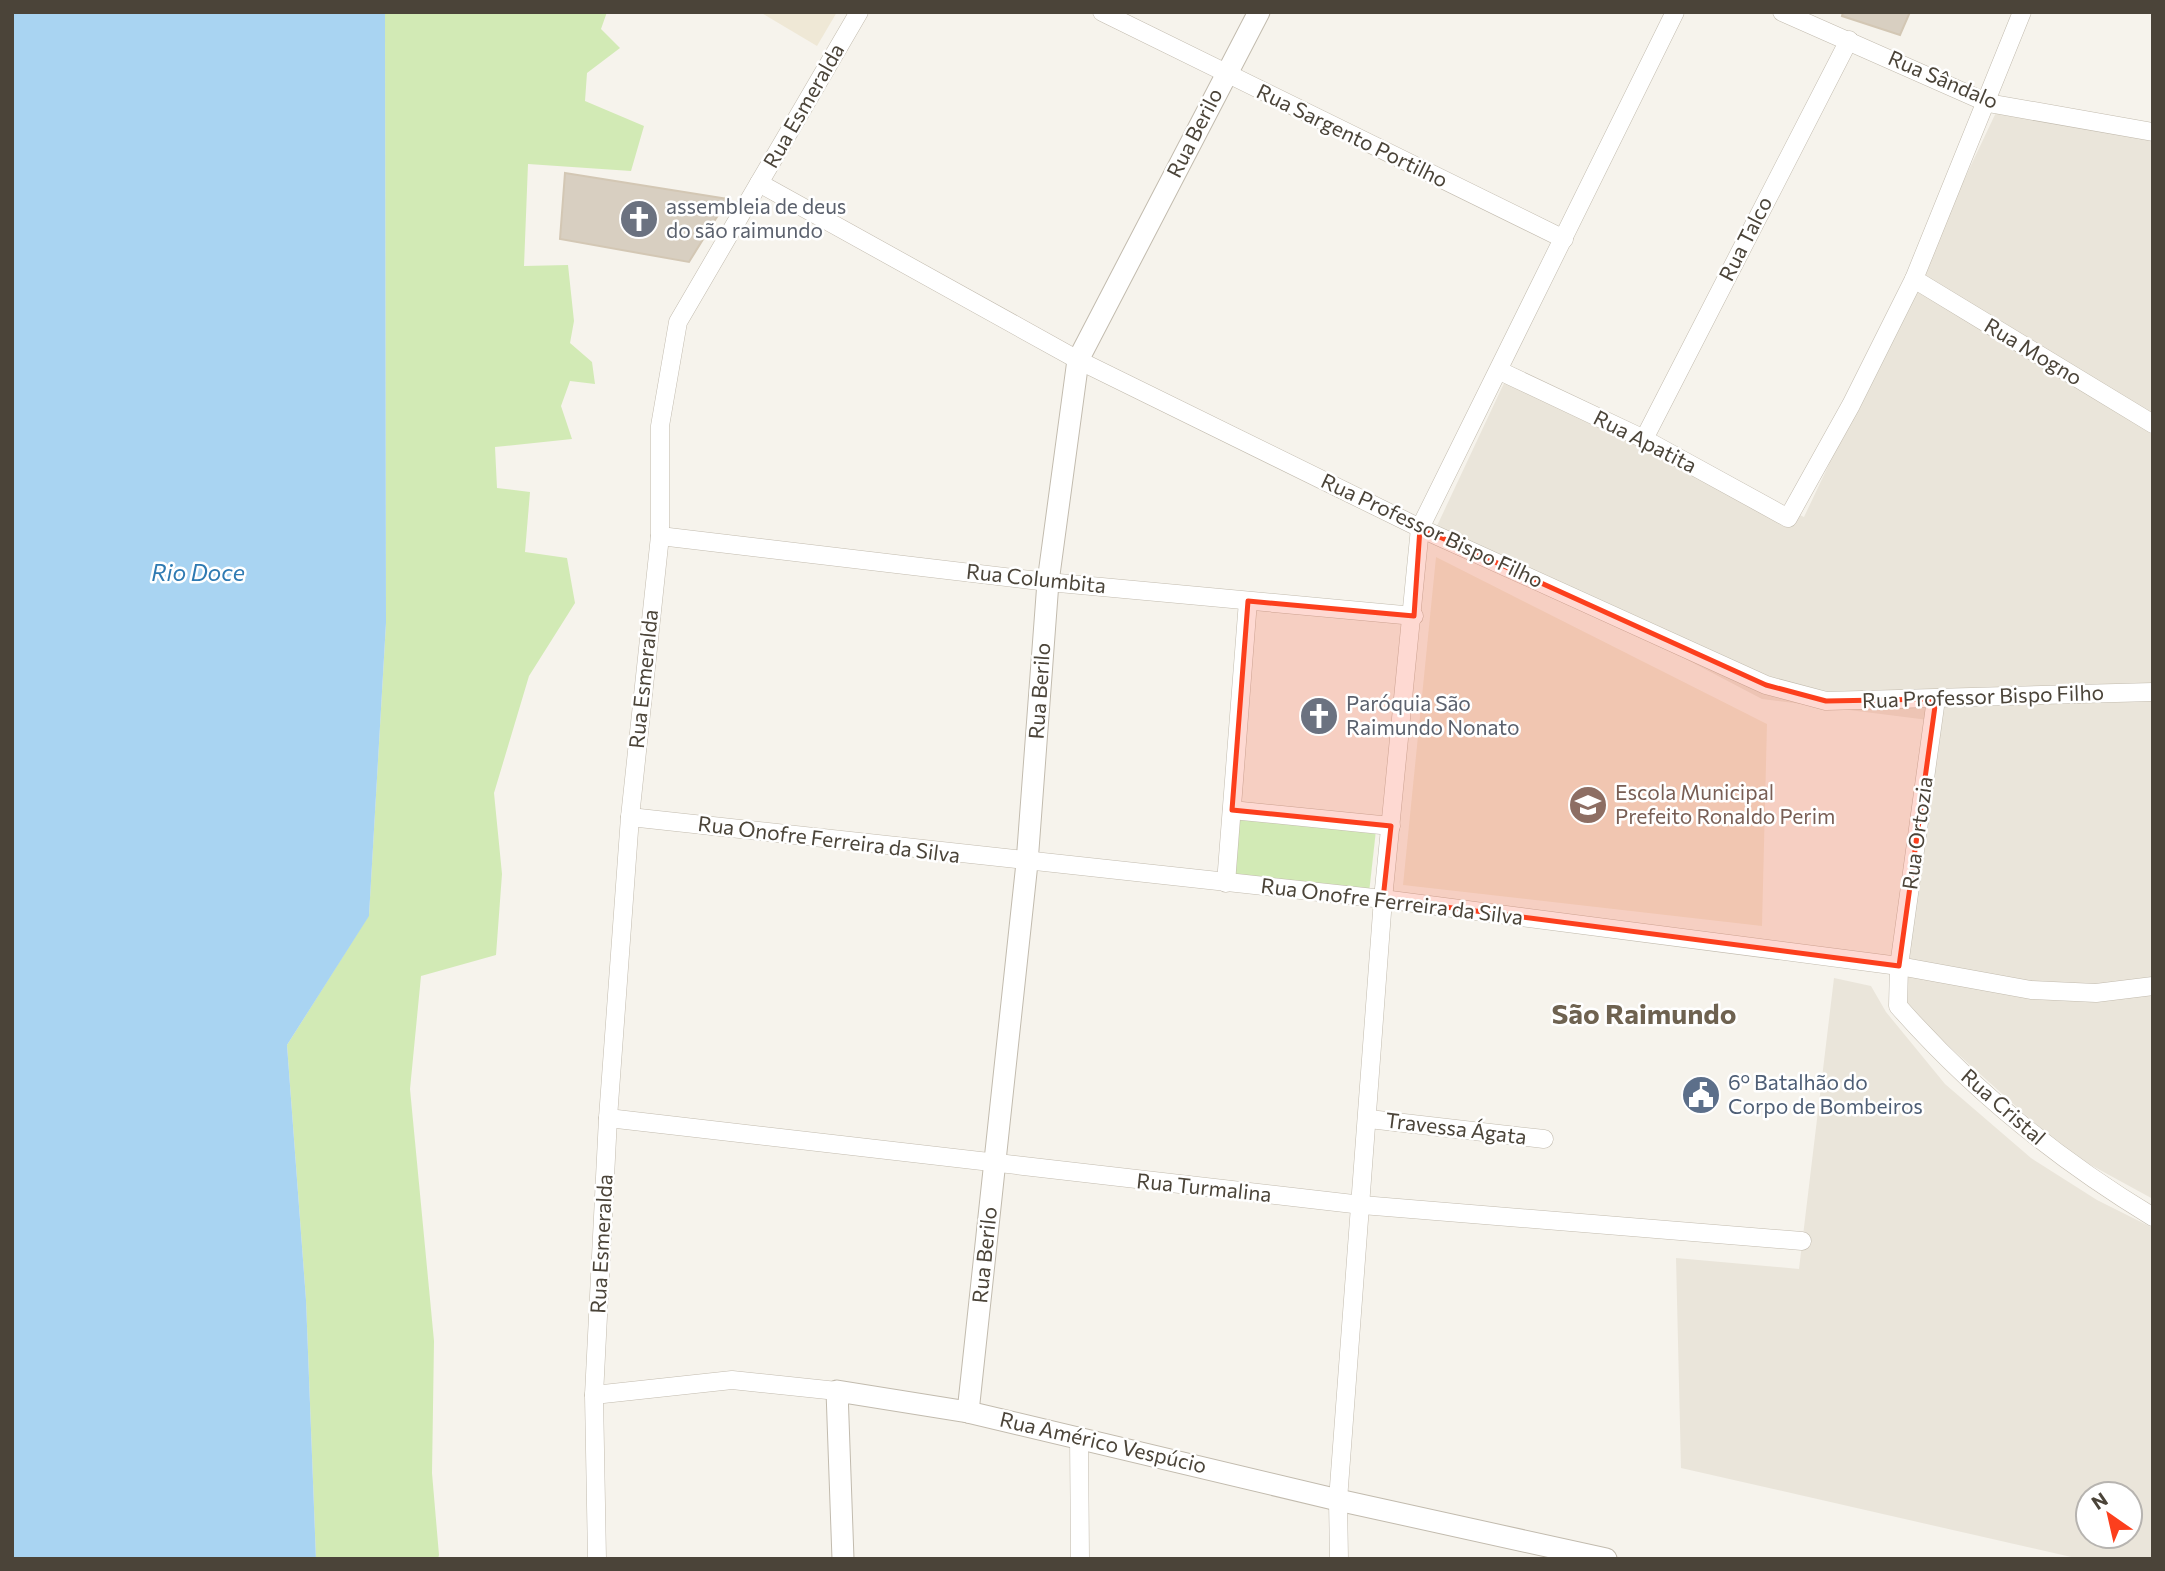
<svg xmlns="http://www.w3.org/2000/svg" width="2165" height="1571" viewBox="0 0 2165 1571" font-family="Commissioner,sans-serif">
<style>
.residential{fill:#eae5da;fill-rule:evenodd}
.education{fill:#efe8d6}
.green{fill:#d2eab5}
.water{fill:#a9d4f2}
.building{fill:#d8cfc1;stroke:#d3c7b4;stroke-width:2}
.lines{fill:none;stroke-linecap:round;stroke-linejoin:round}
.minor-casing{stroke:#c2bbae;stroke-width:19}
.tertiary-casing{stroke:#c2bbae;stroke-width:23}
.minor{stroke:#fff;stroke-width:18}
.tertiary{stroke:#fff;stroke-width:21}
.marked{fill:#fc3f1d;fill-opacity:0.2;stroke:#fc3f1d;stroke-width:5;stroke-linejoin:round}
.labels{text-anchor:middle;stroke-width:5;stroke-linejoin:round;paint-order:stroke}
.street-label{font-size:21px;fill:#4b4439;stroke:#fff}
.worship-label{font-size:21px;fill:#5b616d;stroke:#fff;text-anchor:start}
.education-label{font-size:21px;fill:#785e54;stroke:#fff;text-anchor:start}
.service-label{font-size:21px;fill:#4e5e75;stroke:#fff;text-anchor:start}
.water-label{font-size:23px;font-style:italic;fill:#2e7ab2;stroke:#fff}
.district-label{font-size:28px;font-weight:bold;fill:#6e6250;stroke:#fff}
</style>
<rect width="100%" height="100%" fill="#f6f3ec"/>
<g class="residential">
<path d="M 2001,102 L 2153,132 L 2153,1199 L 2067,1152 L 1931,1030 L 1897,993 L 1936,721 L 1762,699 L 1436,528 L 1505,381 L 1804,517 Z"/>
<path d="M 1834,978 L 1871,986 L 1886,1012 L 1945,1084 L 2031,1158 L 2097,1200 L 2153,1228 L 2153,1559 L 2080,1559 L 1681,1468 L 1676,1258 L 1799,1269 ZM 2088,1494 L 2130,1494 L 2130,1536 L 2088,1536 Z"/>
</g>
<g class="education">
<path d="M 760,12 L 837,12 L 817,46 Z"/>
<path d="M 1436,557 L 1767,724 L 1762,926 L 1403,885 Z"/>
</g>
<g class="green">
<path d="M 385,12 L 607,12 L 601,29 L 620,48 L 587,73 L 585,101 L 644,126 L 631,171 L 528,164 L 524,266 L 568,265 L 574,321 L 570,343 L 592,362 L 595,384 L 570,381 L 561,406 L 572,439 L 495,447 L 497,488 L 530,492 L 525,552 L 567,558 L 575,603 L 529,676 L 494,793 L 502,874 L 496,955 L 421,976 L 410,1089 L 434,1341 L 432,1473 L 439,1555 L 438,1559 L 316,1559 L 306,1300 L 287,1045 L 369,915 L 386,623 Z"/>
<path d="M 1235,814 L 1376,830 L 1369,893 L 1229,880 Z"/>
</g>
<path class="water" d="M 12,12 L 385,12 L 386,623 L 369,916 L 287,1045 L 306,1300 L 316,1559 L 12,1559 Z"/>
<g class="building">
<path d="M 1843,12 L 1910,12 L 1900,35 L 1842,16 Z"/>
<path d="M 565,173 L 728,199 L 689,262 L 560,239 Z"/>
</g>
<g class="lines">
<defs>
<g id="minor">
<path d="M 1102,12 L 1564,239"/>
<path d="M 1782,12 L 1988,103 L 2153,132"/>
<path d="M 759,183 L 1078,360 L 1420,528 L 1766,685 L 1826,701 L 2153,692"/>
<path d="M 1914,279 L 2153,424"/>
<path d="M 1500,371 L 1644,439 L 1788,518 L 1851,405 L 1914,279 L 2022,12"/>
<path d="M 1644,439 L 1849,40"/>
<path d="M 660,536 L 1048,582 L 1414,616"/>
<path d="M 1936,699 L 1899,966 L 1898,1006 C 1972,1090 2057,1159 2153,1217"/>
<path d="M 1232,810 L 1391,826"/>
<path d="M 630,817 L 1383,899 L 1899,966 L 2031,990 L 2096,993 L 2153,986"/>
<path d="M 1226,883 L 1248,601"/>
<path d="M 608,1118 L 1362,1205 L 1802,1241"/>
<path d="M 1369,1119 L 1544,1139"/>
<path d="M 594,1395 L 732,1380 L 837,1391"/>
<path d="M 1079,1436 L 1080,1559"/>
<path d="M 597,1559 L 594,1395 L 608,1118 L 630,817 L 660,536 L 660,426 L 678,322 L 859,12"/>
<path d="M 1339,1559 L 1338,1500 L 1383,899 L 1420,528 L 1675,12"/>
</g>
<g id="tertiary">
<path d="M 968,1412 L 1027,863 L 1048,582 L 1078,360 L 1259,12"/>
<path d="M 843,1559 L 837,1391 L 968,1412 L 1338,1500 L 1606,1559"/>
</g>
</defs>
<use href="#minor" class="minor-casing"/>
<use href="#tertiary" class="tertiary-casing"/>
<use href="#minor" class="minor"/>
<use href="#tertiary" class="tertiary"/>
</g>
<path class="marked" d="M 1420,528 L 1766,685 L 1826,701 L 1936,699 L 1899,966 L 1383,899 L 1391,826 L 1232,810 L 1248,601 L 1414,616 Z"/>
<defs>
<symbol id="church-disc" viewBox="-11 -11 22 22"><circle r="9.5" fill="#6b7280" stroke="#fff"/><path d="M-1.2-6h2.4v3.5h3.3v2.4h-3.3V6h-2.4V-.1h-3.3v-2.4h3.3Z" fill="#fff"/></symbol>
<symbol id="school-disc" viewBox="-11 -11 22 22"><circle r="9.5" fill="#8d6e63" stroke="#fff"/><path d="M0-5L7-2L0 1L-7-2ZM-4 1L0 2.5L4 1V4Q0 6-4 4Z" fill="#fff"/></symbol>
<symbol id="civic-disc" viewBox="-11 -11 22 22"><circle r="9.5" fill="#5c6f8a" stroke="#fff"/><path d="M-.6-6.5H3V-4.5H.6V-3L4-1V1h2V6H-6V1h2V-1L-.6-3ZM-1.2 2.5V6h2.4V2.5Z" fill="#fff"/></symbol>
</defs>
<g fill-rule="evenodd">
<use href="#church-disc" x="617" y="197" width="44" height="44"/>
<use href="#church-disc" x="1297" y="694" width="44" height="44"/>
<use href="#school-disc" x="1566" y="783" width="44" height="44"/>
<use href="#civic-disc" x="1679" y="1073" width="44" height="44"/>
</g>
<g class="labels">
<g class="street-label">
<text transform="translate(1943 80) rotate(23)" y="7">Rua Sândalo</text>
<text transform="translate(804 106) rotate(-60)" y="7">Rua Esmeralda</text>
<text transform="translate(1195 133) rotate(-63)" y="7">Rua Berilo</text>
<text transform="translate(1352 136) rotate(26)" y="7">Rua Sargento Portilho</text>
<text transform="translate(1746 239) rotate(-63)" y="7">Rua Talco</text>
<text transform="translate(2033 352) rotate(31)" y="7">Rua Mogno</text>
<text transform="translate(1645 442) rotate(27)" y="7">Rua Apatita</text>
<text transform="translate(1432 531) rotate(25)" y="7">Rua Professor Bispo Filho</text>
<text transform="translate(1036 579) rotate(6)" y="7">Rua Columbita</text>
<text transform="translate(644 679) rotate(-84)" y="7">Rua Esmeralda</text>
<text transform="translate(1040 691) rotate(-86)" y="7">Rua Berilo</text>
<text transform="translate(1983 697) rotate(-2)" y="7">Rua Professor Bispo Filho</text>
<text transform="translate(1918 833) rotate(-82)" y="7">Rua Ortozia</text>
<text transform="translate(829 840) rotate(7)" y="7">Rua Onofre Ferreira da Silva</text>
<text transform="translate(1392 902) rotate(7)" y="7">Rua Onofre Ferreira da Silva</text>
<text transform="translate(2003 1107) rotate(41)" y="7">Rua Cristal</text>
<text transform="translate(1456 1129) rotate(7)" y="7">Travessa Ágata</text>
<text transform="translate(1204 1188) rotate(6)" y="7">Rua Turmalina</text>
<text transform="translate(602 1244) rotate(-87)" y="7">Rua Esmeralda</text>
<text transform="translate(985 1255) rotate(-84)" y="7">Rua Berilo</text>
<text transform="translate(1103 1443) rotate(13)" y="7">Rua Américo Vespúcio</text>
</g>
<g class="worship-label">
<text x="666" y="214">assembleia de deus<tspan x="666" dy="24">do são raimundo</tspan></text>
<text x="1346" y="711">Paróquia São<tspan x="1346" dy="24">Raimundo Nonato</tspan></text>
</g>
<g class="education-label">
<text x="1615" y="800">Escola Municipal<tspan x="1615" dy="24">Prefeito Ronaldo Perim</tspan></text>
</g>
<g class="service-label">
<text x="1728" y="1090">6º Batalhão do<tspan x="1728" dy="24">Corpo de Bombeiros</tspan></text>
</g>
<g class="water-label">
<text x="198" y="581">Rio Doce</text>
</g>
<g class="district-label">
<text x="1644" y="1024">São Raimundo</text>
</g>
</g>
<rect width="2165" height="1571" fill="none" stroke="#4b4439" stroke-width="28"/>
<g transform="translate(2109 1515) rotate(326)"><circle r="33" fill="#ffffff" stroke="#b7b4b0" stroke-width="2"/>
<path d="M0-5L12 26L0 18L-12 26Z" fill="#fc3f1d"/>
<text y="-10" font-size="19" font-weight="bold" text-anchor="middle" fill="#4b4439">N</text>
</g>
</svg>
